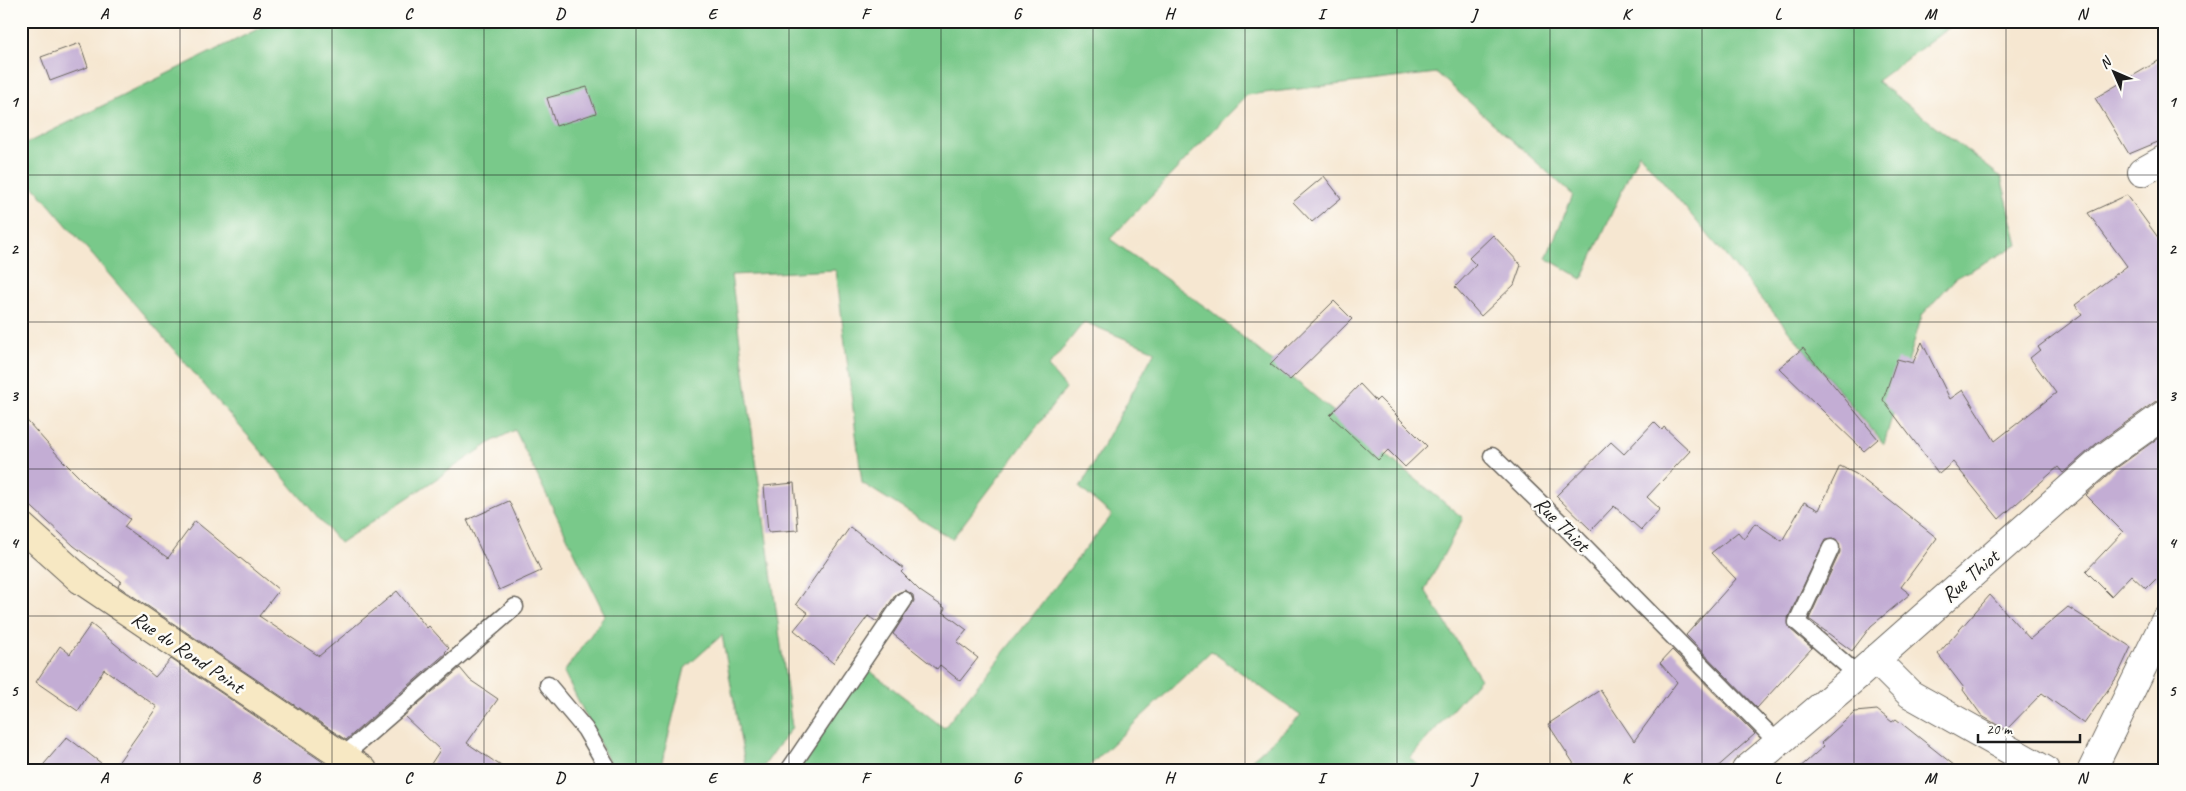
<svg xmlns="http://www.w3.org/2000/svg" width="2186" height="791" viewBox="0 0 2186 791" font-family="Caveat,sans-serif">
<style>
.green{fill:#79c98a;stroke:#4a7253}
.building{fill:#c3add4}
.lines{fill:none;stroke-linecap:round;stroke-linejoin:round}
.lane-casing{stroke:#68635b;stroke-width:19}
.street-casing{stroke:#68635b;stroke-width:30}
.secondary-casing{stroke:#68635b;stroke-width:30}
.lane{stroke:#fff;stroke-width:16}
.street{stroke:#fff;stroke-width:28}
.secondary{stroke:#f7e8c3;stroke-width:28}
.grid{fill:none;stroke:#1c1c1c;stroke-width:1;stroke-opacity:0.55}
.labels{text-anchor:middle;stroke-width:5;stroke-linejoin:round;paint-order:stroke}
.street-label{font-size:21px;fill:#1c1c1c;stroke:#fdfcf7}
.neatline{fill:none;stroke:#1c1c1c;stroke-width:2}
.grid-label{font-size:16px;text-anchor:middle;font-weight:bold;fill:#1c1c1c}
</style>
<rect width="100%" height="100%" fill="#fdfcf7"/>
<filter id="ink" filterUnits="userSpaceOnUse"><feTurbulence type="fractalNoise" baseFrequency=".02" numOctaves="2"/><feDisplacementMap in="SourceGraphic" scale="10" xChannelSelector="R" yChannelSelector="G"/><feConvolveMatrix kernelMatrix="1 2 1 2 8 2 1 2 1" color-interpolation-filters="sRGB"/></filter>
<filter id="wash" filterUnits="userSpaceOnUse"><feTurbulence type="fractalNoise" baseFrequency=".0096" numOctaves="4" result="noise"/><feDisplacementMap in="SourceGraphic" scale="20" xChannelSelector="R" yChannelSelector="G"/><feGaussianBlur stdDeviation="1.12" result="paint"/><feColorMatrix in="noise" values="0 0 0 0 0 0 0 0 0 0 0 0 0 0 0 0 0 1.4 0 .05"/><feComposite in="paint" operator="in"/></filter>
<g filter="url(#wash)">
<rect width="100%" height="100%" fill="#f6e7d1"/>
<path class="green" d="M 274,21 L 1958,21 L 1877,81 L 2001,177 L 2018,245 L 1956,278 L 1922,315 L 1884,444 L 1639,153 L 1582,279 L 1546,258 L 1573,195 L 1437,73 L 1247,95 L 1110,239 L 1211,311 L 1463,518 L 1425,590 L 1480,678 L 1410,758 L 1424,770 L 1240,770 L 1301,716 L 1211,651 L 1085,770 L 789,770 L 861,664 L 944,728 L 1112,515 L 1080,488 L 1155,351 L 1084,322 L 1048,367 L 1066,388 L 952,539 L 862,483 L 836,270 L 731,275 L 792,727 L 761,770 L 746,770 L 722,635 L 685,668 L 660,770 L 613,770 L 564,672 L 605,615 L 515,430 L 493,441 L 340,543 L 21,172 L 21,146 Z"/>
<g id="blocks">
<g class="building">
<path d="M 80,43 L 88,67 L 50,81 L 41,57 Z"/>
<path d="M 2165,57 L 2165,139 L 2129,154 L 2095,98 Z"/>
<path d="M 587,87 L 596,113 L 556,126 L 547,98 Z"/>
<path d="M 1324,176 L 1341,198 L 1312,222 L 1293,202 Z"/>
<path d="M 2127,195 L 2165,247 L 2165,399 L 2156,401 L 2096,444 L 2063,473 L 2058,467 L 1999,519 L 1953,462 L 1939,474 L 1883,400 L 1897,359 L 1913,363 L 1922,342 L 1950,399 L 1963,390 L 1995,441 L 2056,393 L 2030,358 L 2040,350 L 2038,347 L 2082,314 L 2075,305 L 2127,266 L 2088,213 Z"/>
<path d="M 1493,235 L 1521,265 L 1514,285 L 1481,316 L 1455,287 L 1476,265 L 1469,258 Z"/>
<path d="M 1334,301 L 1352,319 L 1290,380 L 1270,364 Z"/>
<path d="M 1803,348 L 1878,439 L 1864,451 L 1779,368 Z"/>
<path d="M 1360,384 L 1376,401 L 1379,398 L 1427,446 L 1405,467 L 1388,450 L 1378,460 L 1330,415 Z"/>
<path d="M 21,414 L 62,460 L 92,490 L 130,519 L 124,527 L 168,558 L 195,521 L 279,590 L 259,616 L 319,656 L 397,591 L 427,628 L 429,626 L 449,648 L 445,652 L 446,653 L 346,740 L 118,586 L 121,581 L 74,546 L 21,497 Z"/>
<path d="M 1654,422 L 1662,430 L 1664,427 L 1690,451 L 1647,497 L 1660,509 L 1641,530 L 1614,506 L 1591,530 L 1556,496 L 1611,442 L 1624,454 Z"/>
<path d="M 2165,433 L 2165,570 L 2146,589 L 2131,575 L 2111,596 L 2086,571 L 2123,532 L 2086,495 L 2115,469 Z"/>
<path d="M 1840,466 L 1856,474 L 1937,538 L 1901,587 L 1910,594 L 1871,626 L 1852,651 L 1809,619 L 1840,552 L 1839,543 L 1836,539 L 1825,540 L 1788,618 L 1790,629 L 1812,648 L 1757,708 L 1686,635 L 1736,579 L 1711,553 L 1738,532 L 1744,539 L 1755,523 L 1782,541 L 1804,502 L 1819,510 Z"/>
<path d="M 794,483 L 798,530 L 768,532 L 764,486 Z"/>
<path d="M 509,501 L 541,571 L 499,590 L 467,520 Z"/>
<path d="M 850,527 L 904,569 L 901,572 L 920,591 L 945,608 L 943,612 L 967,630 L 957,642 L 978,658 L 960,681 L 940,665 L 937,669 L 893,634 L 914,601 L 913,595 L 905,590 L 896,594 L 877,622 L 868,616 L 833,663 L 794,630 L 808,613 L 796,604 Z"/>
<path d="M 1990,595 L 2030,639 L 2068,607 L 2131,647 L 2117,677 L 2084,724 L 2042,693 L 2006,730 L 1982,716 L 1963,690 L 1964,688 L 1938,654 Z"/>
<path d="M 91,624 L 155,677 L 171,659 L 323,762 L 315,770 L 113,770 L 157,707 L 104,669 L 78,711 L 36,682 L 60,646 L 70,654 Z"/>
<path d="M 1672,650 L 1755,734 L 1714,770 L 1578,770 L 1548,724 L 1600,690 L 1634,741 L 1677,682 L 1660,663 Z"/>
<path d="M 460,668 L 470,680 L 498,699 L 467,743 L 507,770 L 427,770 L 440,750 L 404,716 Z"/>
<path d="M 1877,710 L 1892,722 L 1896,719 L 1960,770 L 1797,770 L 1824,746 L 1821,743 L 1855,712 Z"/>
<path d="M 67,737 L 110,770 L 39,770 Z"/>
</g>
</g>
</g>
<g filter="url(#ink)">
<use href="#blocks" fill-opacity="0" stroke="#68635b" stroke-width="1"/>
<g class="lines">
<defs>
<g id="lane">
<path d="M 1492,456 L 1569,531 L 1778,743"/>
<path d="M 1831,548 L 1797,622 L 1858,675"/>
<path d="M 548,685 L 585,729 L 609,770"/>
<path d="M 343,756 L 515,607"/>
<path d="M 789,770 L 904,600"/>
</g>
<g id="street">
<path d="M 2142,172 L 2165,159"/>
<path d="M 1875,659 L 1910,694 L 2045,770"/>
<path d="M 1746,770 L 1858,675 L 2105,457 L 2165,414"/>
<path d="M 2092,770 L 2165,621"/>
</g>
<path id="secondary" d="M 21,526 L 81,580 L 363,770"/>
</defs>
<use href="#lane" class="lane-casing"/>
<use href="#street" class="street-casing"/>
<use href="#secondary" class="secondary-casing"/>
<use href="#lane" class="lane"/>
<use href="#street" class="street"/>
<use href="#secondary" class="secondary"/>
</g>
</g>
<path class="grid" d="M 180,21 L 180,770M 332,21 L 332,770M 484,21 L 484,770M 636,21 L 636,770M 789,21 L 789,770M 941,21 L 941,770M 1093,21 L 1093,770M 1245,21 L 1245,770M 1397,21 L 1397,770M 1550,21 L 1550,770M 1702,21 L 1702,770M 1854,21 L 1854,770M 2006,21 L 2006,770M 21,175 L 2165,175M 21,322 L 2165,322M 21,469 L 2165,469M 21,616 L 2165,616"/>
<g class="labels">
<g class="street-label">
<text transform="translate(1562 524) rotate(45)" y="7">Rue Thiot</text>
<text transform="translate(1970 576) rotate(-41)" y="7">Rue Thiot</text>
<text transform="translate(188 652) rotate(34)" y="7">Rue du Rond Point</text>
</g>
</g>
<rect width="2186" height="791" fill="none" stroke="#fdfcf7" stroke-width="55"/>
<g transform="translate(2114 72) rotate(315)" stroke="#fdfcf7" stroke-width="4" paint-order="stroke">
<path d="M0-4L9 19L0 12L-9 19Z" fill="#1c1c1c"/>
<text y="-8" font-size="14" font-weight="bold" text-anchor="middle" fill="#1c1c1c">N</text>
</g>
<path d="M1978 734v8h102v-8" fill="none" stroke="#1c1c1c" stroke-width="2.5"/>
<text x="1986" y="734" font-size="15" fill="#1c1c1c" stroke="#fdfcf7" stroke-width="4" paint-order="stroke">20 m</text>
<rect x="28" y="28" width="2130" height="736" class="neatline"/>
<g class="grid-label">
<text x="104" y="19">A</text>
<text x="256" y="19">B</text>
<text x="408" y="19">C</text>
<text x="560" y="19">D</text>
<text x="712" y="19">E</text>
<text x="865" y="19">F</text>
<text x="1017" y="19">G</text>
<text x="1169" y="19">H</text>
<text x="1321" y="19">I</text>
<text x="1474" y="19">J</text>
<text x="1626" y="19">K</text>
<text x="1778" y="19">L</text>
<text x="1930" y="19">M</text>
<text x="2082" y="19">N</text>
<text x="14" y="107">1</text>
<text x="2172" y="107">1</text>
<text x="14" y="254">2</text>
<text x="2172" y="254">2</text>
<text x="14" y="401">3</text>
<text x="2172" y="401">3</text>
<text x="14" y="548">4</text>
<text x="2172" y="548">4</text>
<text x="14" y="696">5</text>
<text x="2172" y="696">5</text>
<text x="104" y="783">A</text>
<text x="256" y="783">B</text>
<text x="408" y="783">C</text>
<text x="560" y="783">D</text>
<text x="712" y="783">E</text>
<text x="865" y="783">F</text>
<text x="1017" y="783">G</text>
<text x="1169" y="783">H</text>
<text x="1321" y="783">I</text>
<text x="1474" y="783">J</text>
<text x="1626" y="783">K</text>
<text x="1778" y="783">L</text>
<text x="1930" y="783">M</text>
<text x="2082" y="783">N</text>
</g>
</svg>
